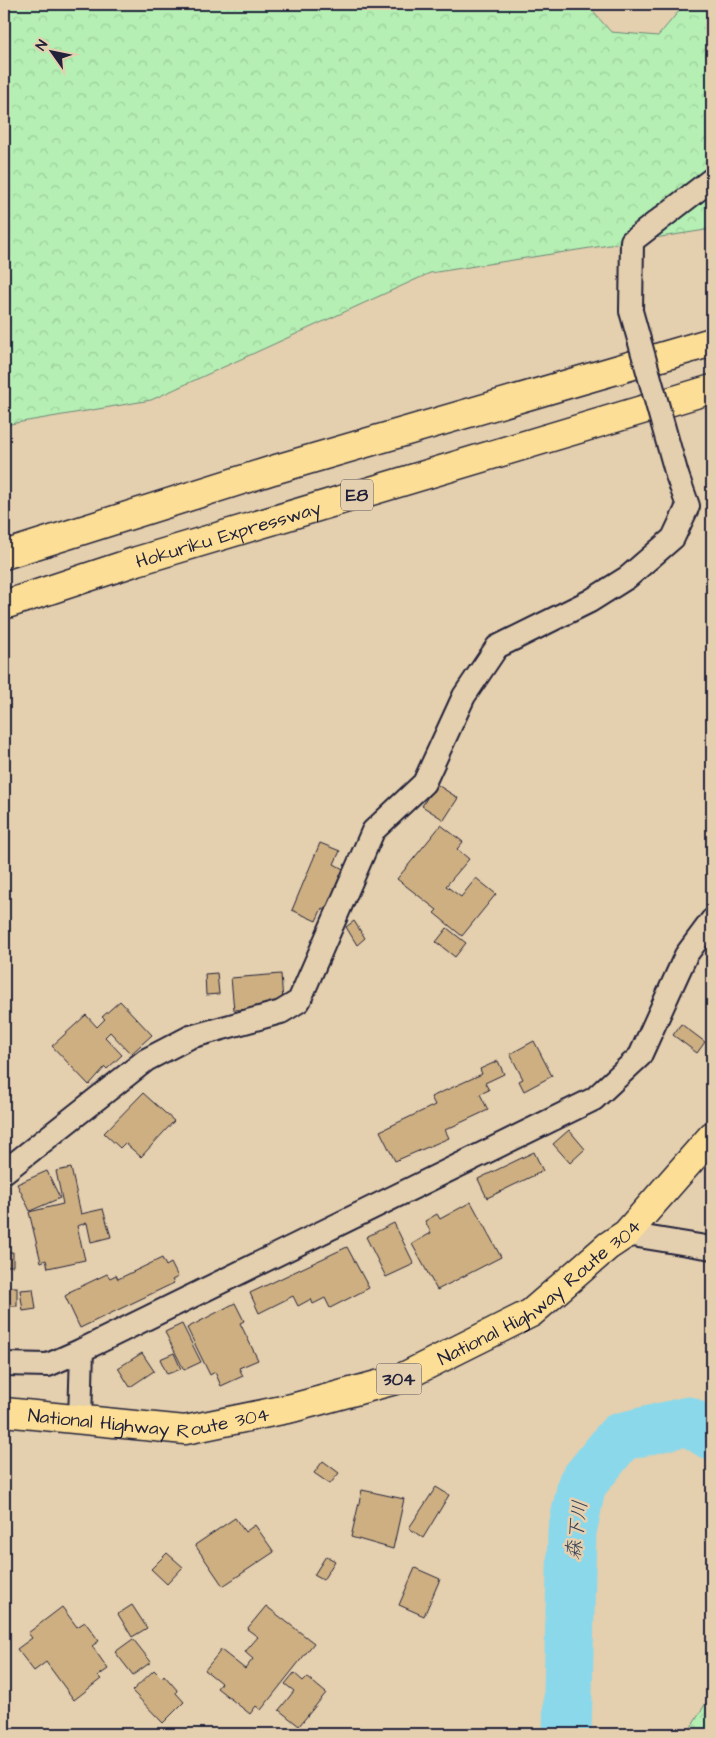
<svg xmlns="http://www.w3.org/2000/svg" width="716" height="1738" viewBox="0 0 716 1738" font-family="'Architects Daughter','Klee One',sans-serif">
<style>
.forest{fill:url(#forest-crowns);stroke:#6c8877}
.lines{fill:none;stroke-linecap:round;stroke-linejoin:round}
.river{stroke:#8cd8eb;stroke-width:49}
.building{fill:#cdaf81;stroke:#22223b}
.minor-casing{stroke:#22223b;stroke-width:26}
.trunk-casing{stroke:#22223b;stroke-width:31}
.motorway-casing{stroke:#22223b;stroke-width:31}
.minor{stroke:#e4cfae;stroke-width:22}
.trunk{stroke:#fcde96;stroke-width:28}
.motorway{stroke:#fcde96;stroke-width:28}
.minor-bridge-casing{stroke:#22223b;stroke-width:26;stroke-linecap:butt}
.minor-bridge{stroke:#e4cfae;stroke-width:22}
.labels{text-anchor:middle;stroke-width:5;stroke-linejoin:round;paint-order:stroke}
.shield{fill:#e4cfae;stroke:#5c565e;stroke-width:1}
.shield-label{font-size:18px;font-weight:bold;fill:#22223b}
.street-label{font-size:19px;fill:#22223b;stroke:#e4cfae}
.water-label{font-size:20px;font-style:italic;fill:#323d55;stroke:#e4cfae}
</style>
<defs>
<pattern id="forest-crowns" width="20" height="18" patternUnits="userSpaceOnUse" patternTransform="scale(1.25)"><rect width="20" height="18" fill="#b5efb3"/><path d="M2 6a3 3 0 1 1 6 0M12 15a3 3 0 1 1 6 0" fill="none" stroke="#9bcd9b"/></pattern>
</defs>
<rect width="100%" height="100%" fill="#e4cfae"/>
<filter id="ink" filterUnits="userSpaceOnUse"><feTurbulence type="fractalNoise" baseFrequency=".02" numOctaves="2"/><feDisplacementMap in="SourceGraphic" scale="10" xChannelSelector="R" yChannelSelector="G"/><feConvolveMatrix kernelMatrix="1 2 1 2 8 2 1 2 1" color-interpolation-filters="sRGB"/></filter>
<g filter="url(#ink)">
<g class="forest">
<path d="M 4,4 L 586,4 L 611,32 L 658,36 L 685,4 L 712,4 L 712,229 L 430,273 L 151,400 L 4,425 Z"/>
<path d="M 712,1693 L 712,1734 L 687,1734 Z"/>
</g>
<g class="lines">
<path class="river" d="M 567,1734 L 572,1532 L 582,1484 L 620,1437 L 688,1421 L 712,1436"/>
</g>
<g class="building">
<path d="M 436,784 L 458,798 L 444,820 L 422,806 Z"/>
<path d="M 441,825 L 463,842 L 457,849 L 469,859 L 446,886 L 461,897 L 476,878 L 496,894 L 462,936 L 434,913 L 437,910 L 397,879 Z"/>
<path d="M 320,843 L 340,851 L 334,864 L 345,870 L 329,911 L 322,908 L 316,921 L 292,910 Z"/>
<path d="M 354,921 L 365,938 L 357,945 L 346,927 Z"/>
<path d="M 447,928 L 466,943 L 455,957 L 436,942 Z"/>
<path d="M 217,973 L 219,994 L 206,995 L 205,974 Z"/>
<path d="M 281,974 L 283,1002 L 273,1008 L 234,1010 L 231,978 Z"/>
<path d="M 120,1001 L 152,1035 L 131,1054 L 110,1032 L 105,1037 L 122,1055 L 107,1069 L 105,1067 L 89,1085 L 52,1046 L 86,1015 L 97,1027 L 105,1019 L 102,1017 Z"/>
<path d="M 681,1024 L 705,1042 L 697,1053 L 673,1035 Z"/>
<path d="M 534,1041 L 552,1076 L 524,1091 L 519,1081 L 523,1079 L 510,1054 Z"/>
<path d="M 498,1061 L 504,1074 L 485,1083 L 489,1090 L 480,1094 L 488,1110 L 445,1130 L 449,1138 L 395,1161 L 380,1131 L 435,1105 L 431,1097 L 482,1074 L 480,1069 Z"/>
<path d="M 143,1093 L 174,1121 L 141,1157 L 125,1143 L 120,1148 L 104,1133 Z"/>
<path d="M 569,1130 L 585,1149 L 570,1163 L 553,1144 Z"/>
<path d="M 534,1152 L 543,1171 L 487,1198 L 478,1179 Z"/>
<path d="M 71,1168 L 81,1214 L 103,1209 L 111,1237 L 91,1242 L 87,1223 L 77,1226 L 85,1260 L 48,1268 L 46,1260 L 41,1262 L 29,1212 L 63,1204 L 56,1171 Z"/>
<path d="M 47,1171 L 60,1198 L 30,1211 L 17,1184 Z"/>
<path d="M 471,1202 L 501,1257 L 437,1290 L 412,1244 L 431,1233 L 425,1221 L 437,1214 L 440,1219 Z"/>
<path d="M 394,1223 L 414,1264 L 386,1277 L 366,1237 Z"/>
<path d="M 347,1247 L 369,1288 L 330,1308 L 325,1298 L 313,1304 L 311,1299 L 298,1306 L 293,1296 L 259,1313 L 250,1293 Z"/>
<path d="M 13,1252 L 13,1266 L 4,1266 L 4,1253 Z"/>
<path d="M 162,1258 L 166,1266 L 171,1263 L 178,1277 L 172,1280 L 174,1283 L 80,1328 L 65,1296 L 70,1293 L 69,1292 L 107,1274 L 110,1278 L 116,1275 L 118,1279 Z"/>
<rect x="4" y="1287" width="13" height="19"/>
<path d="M 33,1289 L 36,1309 L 23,1311 L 20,1290 Z"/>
<path d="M 235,1303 L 244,1321 L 240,1323 L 258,1360 L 239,1368 L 243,1376 L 221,1386 L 215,1372 L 210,1375 L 187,1328 Z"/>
<path d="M 182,1324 L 201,1362 L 184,1370 L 165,1332 Z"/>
<path d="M 142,1353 L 154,1371 L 130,1387 L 118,1368 Z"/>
<path d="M 174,1353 L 181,1369 L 167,1374 L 160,1359 Z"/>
<path d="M 323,1461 L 339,1473 L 330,1484 L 314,1473 Z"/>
<path d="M 436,1487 L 449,1495 L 423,1538 L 409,1528 Z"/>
<path d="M 362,1490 L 404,1499 L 393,1549 L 351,1537 Z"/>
<path d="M 235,1518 L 245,1532 L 255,1525 L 274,1552 L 223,1586 L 195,1545 Z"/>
<path d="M 167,1553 L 183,1567 L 167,1584 L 151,1569 Z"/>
<path d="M 326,1556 L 335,1561 L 323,1580 L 314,1575 Z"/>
<path d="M 415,1568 L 440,1579 L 424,1616 L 399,1605 Z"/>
<path d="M 132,1605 L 147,1628 L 132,1637 L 118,1614 Z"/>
<path d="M 266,1606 L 314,1643 L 261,1710 L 256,1706 L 250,1714 L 217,1688 L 221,1683 L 205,1670 L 221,1650 L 245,1669 L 253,1659 L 245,1652 L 258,1637 L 247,1629 Z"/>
<path d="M 62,1607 L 77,1627 L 85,1622 L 99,1641 L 92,1646 L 108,1669 L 98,1676 L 101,1679 L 74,1700 L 46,1662 L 34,1671 L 17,1649 L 32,1638 L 28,1633 Z"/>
<path d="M 133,1639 L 151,1662 L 133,1675 L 115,1652 Z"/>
<path d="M 154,1670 L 162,1678 L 164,1675 L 177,1690 L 176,1693 L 184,1702 L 163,1723 L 132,1691 Z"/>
<path d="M 294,1673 L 303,1681 L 307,1677 L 326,1693 L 299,1726 L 279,1710 L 294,1691 L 285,1684 Z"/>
</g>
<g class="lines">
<defs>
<g id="minor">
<path d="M 631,311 L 632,241 L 712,179"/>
<path d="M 4,1172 L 146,1060 L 190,1037 L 281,1012 L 299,1001 L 373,831 L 424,783 L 464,696 L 497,647 L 590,601 L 628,577 L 673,538 L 688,506 L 677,475"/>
<path d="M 626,1234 L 712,1248"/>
<path d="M 4,1364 L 48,1365 L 82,1350"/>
<path d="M 80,1420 L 82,1350 L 594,1099 L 640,1056 L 686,955 L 712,920"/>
</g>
<g id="trunk">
<path id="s1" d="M 4,1412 L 185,1430 L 292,1408 L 399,1379 L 531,1313 L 608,1246 L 626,1234 L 712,1136"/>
</g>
<g id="motorway">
<path d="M 4,555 L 273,470 L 712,342"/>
<path id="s2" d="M 4,605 L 137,561 L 712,389"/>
</g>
</defs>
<use href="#minor" class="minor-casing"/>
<use href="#trunk" class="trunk-casing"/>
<use href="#motorway" class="motorway-casing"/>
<use href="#minor" class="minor"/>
<use href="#trunk" class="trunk"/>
<use href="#motorway" class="motorway"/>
<defs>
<path id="minor-bridge" d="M 631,311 L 677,475"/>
</defs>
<use href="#minor-bridge" class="minor-bridge-casing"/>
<use href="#minor-bridge" class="minor-bridge"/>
</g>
</g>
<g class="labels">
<g class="shield">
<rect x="341" y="479.5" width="32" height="31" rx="4"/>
<rect x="376.5" y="1363.5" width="45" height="31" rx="4"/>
</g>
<g class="shield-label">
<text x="357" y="501">E8</text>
<text x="399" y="1385">304</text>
</g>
<g class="street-label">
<text dy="7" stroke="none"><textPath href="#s2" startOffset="235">Hokuriku Expressway</textPath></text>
<text dy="7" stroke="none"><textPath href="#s1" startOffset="568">National Highway Route 304</textPath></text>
<text dy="7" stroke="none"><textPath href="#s1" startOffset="146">National Highway Route 304</textPath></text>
</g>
<g class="water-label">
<text transform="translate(576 1530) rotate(-83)" y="7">森下川</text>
</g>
</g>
<rect width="716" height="1738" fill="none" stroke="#e4cfae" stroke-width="20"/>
<rect x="10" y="10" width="696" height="1718" fill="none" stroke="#22223b" stroke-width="2" filter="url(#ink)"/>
<g transform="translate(52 52) rotate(303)" stroke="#e4cfae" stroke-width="4" paint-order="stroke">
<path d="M0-4L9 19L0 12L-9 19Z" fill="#22223b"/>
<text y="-8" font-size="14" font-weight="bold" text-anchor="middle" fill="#22223b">N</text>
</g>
</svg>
